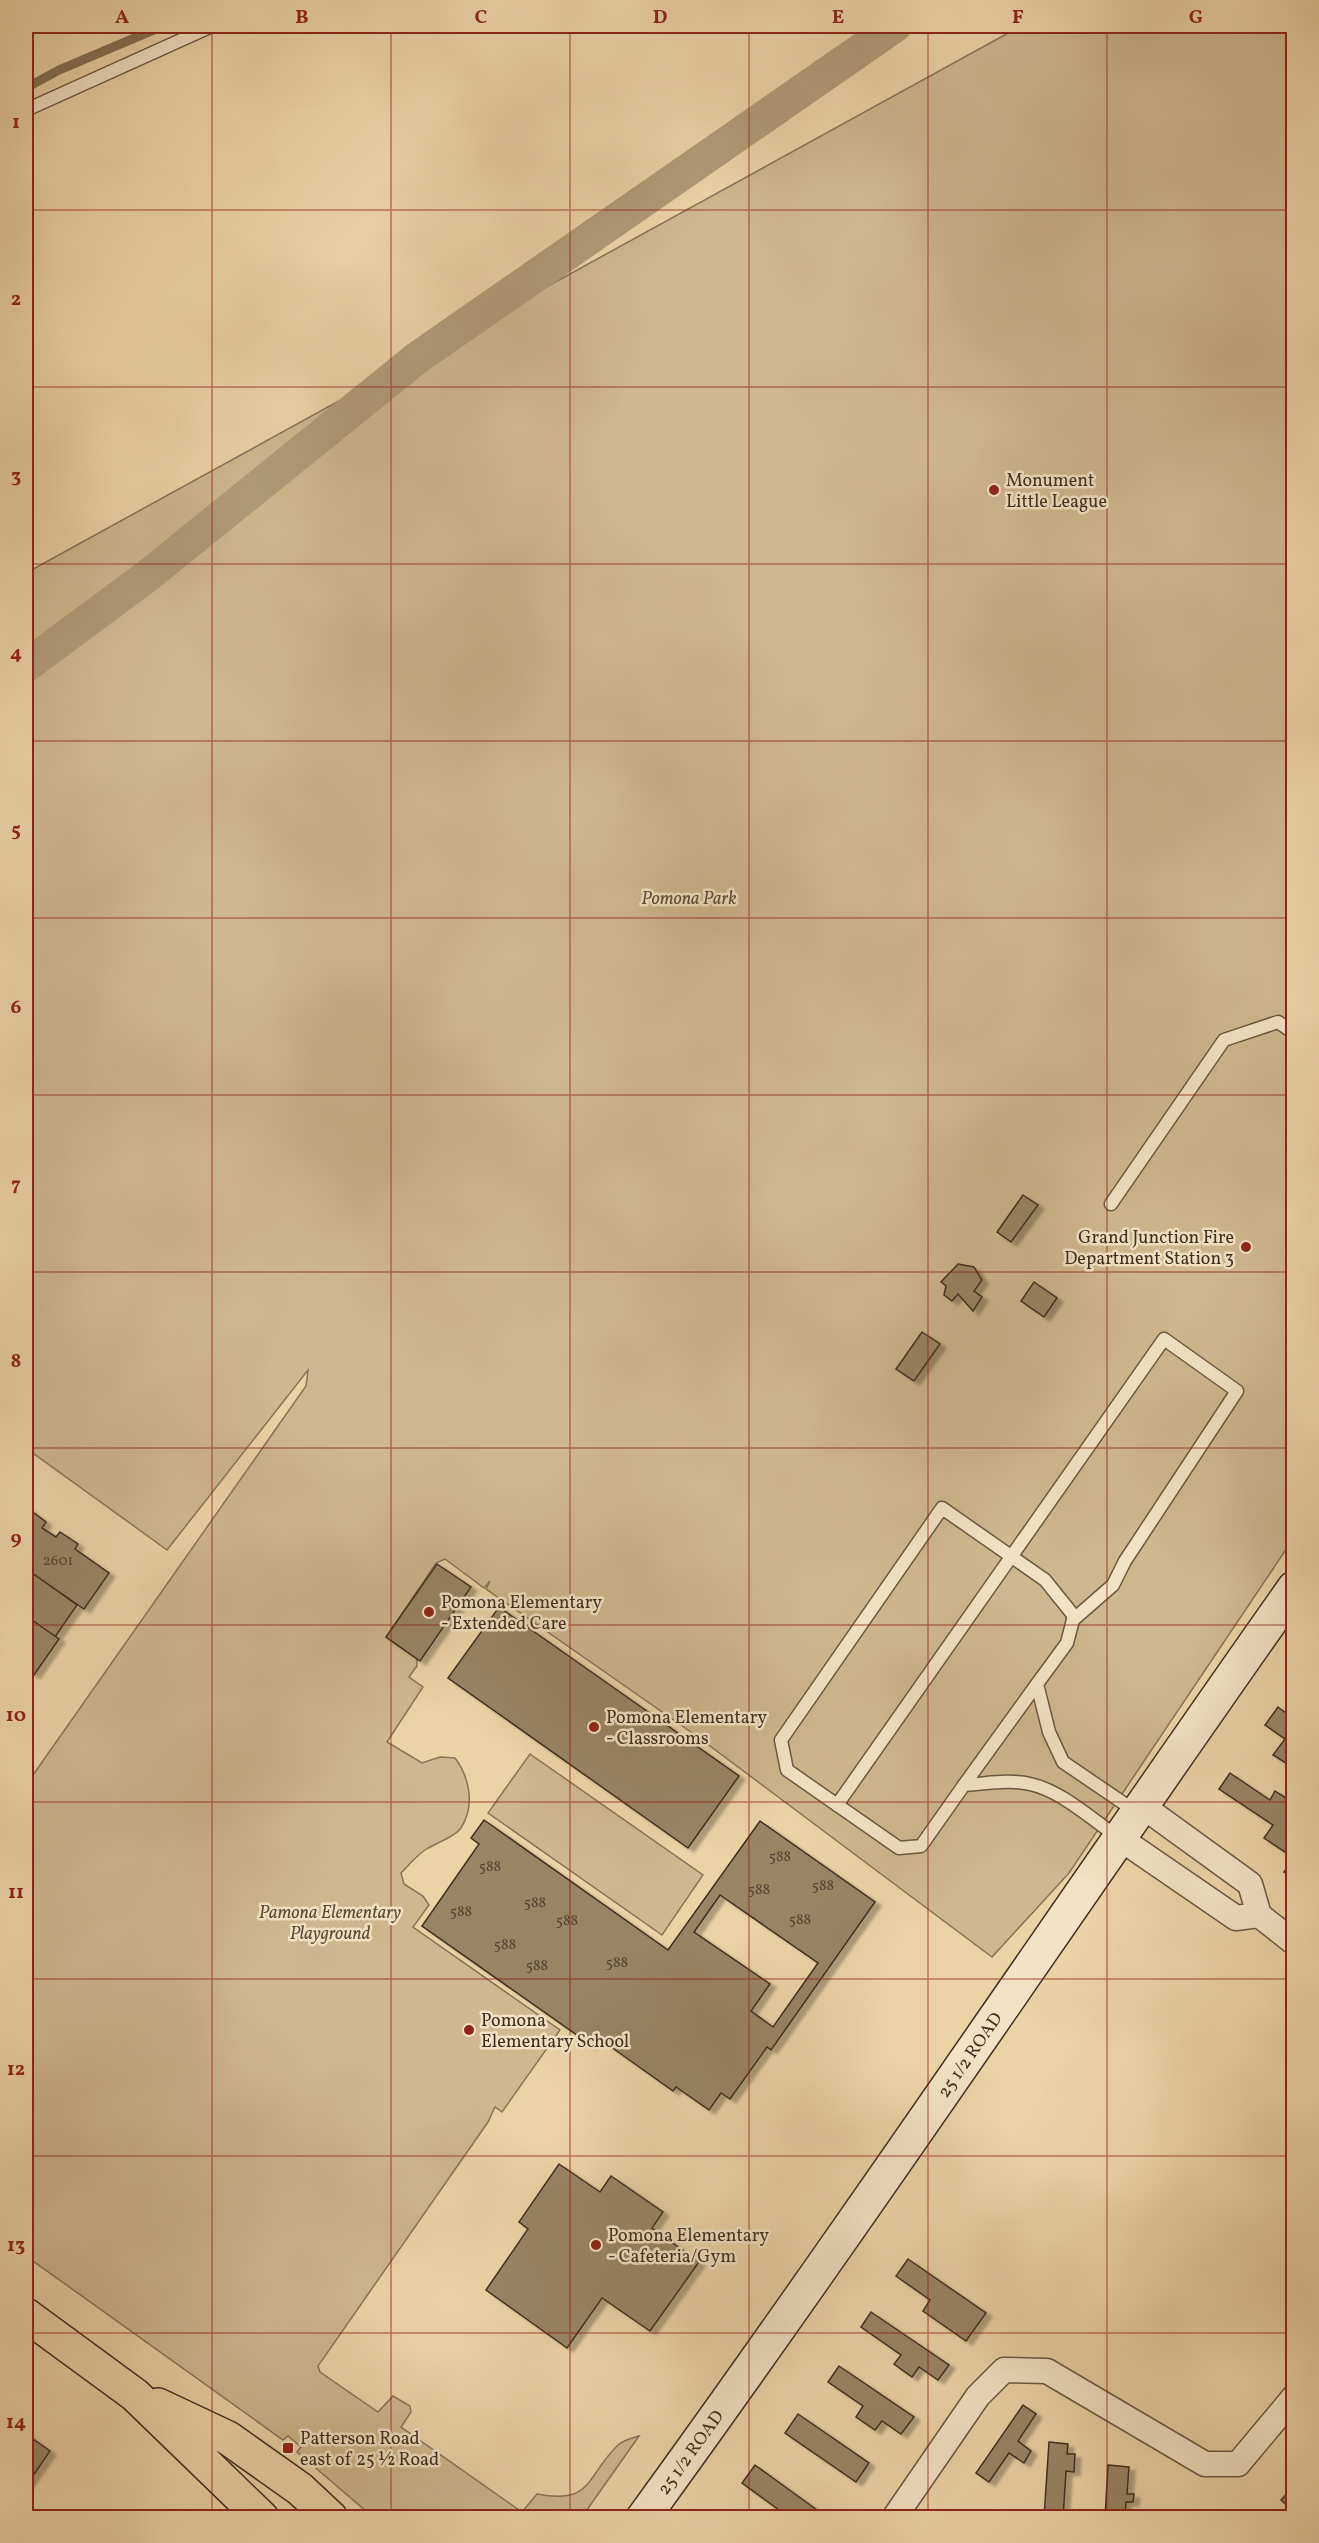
<svg xmlns="http://www.w3.org/2000/svg" width="1319" height="2543" viewBox="0 0 1319 2543" font-family="Vollkorn,serif">
<style>
.green{fill:#cfb78f;stroke:#877358;stroke-width:1.5}
.lines{fill:none;stroke-linecap:round;stroke-linejoin:round}
.stream{stroke:#837055;stroke-width:9}
.canal{stroke:#b19b78;stroke-width:33}
.building{fill:#998466;stroke:#3f2f20;stroke-width:1.5;fill-rule:evenodd;filter:url(#shadow)}
.lane-casing{stroke:#6a5842;stroke-width:15}
.street-casing{stroke:#6a5842;stroke-width:27}
.secondary-casing{stroke:#3f2f20;stroke-width:36}
.primary-casing{stroke:#3f2f20;stroke-width:36}
.lane{stroke:#f3e2c5;stroke-width:12}
.street{stroke:#f3e2c5;stroke-width:24}
.secondary{stroke:#f3e2c5;stroke-width:33}
.primary{stroke:#ecd3a6;stroke-width:33}
.grid{fill:none;stroke:#8f2418;stroke-width:1.5;stroke-opacity:0.55}
.poi-dot{fill:#8f2418;stroke:#f3e2c5;stroke-width:2}
.labels{text-anchor:middle;stroke-width:5;stroke-linejoin:round;paint-order:stroke}
.number-label{font-size:15px;fill:#564432}
.poi-label{font-size:18px;fill:#3f2f20;stroke:#f3e2c5;text-anchor:start}
.park-label{font-size:18px;font-style:italic;fill:#5c4a36;stroke:#f3e2c5}
.street-label{font-size:18px;fill:#3f2f20;stroke:#f3e2c5}
.neatline{fill:none;stroke:#8f2418;stroke-width:2}
.grid-label{font-size:20px;text-anchor:middle;font-weight:bold;fill:#8f2418}
</style>
<defs>
<filter id="shadow"><feDropShadow dx="6" dy="4" stdDeviation="1.5" flood-color="#0004"/></filter>
</defs>
<rect width="100%" height="100%" fill="#ecd3a6"/>
<filter id="stains"><feTurbulence type="fractalNoise" baseFrequency=".00333" numOctaves="4"/><feColorMatrix values="0 0 0 0 .2 0 0 0 0 .09 0 0 0 0 .02 0 0 0 .5 -.17"/></filter>
<radialGradient id="worn" r=".72"><stop offset=".6" stop-color="#630" stop-opacity="0"/><stop offset="1" stop-color="#630" stop-opacity=".3"/></radialGradient>
<g class="green">
<path d="M 1021,26 L 1293,26 L 1293,1539 L 1069,1873 L 992,1957 L 698,1737 L 486,1589 L 490,1581 L 484,1588 L 445,1559 L 436,1563 L 386,1637 L 417,1659 L 417,1666 L 409,1677 L 423,1687 L 387,1742 L 422,1763 L 440,1757 L 455,1758 C 470,1778 475,1806 461,1828 C 454,1838 435,1843 425,1850 C 416,1856 409,1865 401,1873 L 404,1884 L 423,1896 L 429,1905 L 413,1927 L 560,2030 L 502,2112 L 495,2107 L 488,2122 L 318,2366 L 320,2372 L 378,2412 L 393,2396 L 410,2406 L 411,2412 L 401,2427 L 522,2512 L 537,2494 C 593,2505 586,2476 618,2445 C 623,2440 632,2438 639,2436 L 582,2517 L 373,2517 L 297,2452 L 301,2447 L 288,2436 L 283,2440 L 26,2256 L 26,1785 L 306,1386 L 308,1370 L 167,1550 L 26,1448 L 26,573 Z"/>
<path d="M 530,1754 L 703,1875 L 662,1935 L 488,1813 Z"/>
</g>
<g class="lines">
<path class="stream" d="M 26,88 L 59,70 L 163,26"/>
<path class="canal" d="M 26,666 L 146,577 L 417,358 L 895,26"/>
</g>
<g class="building">
<path d="M 1023,1195 L 1038,1205 L 1011,1242 L 997,1232 Z"/>
<path d="M 958,1264 L 974,1267 L 982,1280 L 974,1291 L 982,1297 L 973,1311 L 958,1294 L 952,1301 L 944,1295 L 946,1286 L 941,1282 Z"/>
<path d="M 1034,1282 L 1057,1298 L 1044,1317 L 1021,1301 Z"/>
<path d="M 922,1332 L 940,1344 L 914,1381 L 896,1369 Z"/>
<path d="M 26,1507 L 46,1522 L 42,1528 L 56,1537 L 60,1532 L 78,1544 L 75,1549 L 109,1573 L 84,1609 L 26,1569 Z"/>
<path d="M 437,1564 L 471,1587 L 420,1661 L 386,1637 Z"/>
<path d="M 32,1573 L 77,1605 L 55,1637 L 26,1616 L 26,1582 Z"/>
<path d="M 499,1607 L 739,1776 L 688,1848 L 448,1678 Z"/>
<path d="M 26,1616 L 59,1639 L 34,1675 L 26,1669 Z"/>
<path d="M 1278,1707 L 1294,1719 L 1294,1768 L 1273,1755 L 1285,1739 L 1265,1725 Z"/>
<path d="M 1230,1773 L 1270,1800 L 1275,1791 L 1294,1803 L 1287,1812 L 1294,1816 L 1294,1858 L 1264,1838 L 1273,1825 L 1219,1789 Z"/>
<path d="M 484,1820 L 668,1950 L 760,1821 L 875,1902 L 771,2050 L 767,2047 L 730,2099 L 721,2093 L 709,2110 L 676,2087 L 673,2091 L 597,2037 L 591,2045 L 422,1926 L 479,1844 L 471,1838 ZM 720,1895 L 818,1963 L 773,2027 L 751,2011 L 770,1984 L 694,1932 Z"/>
<path d="M 1294,1858 L 1294,1878 L 1284,1872 Z"/>
<path d="M 559,2164 L 600,2192 L 611,2176 L 663,2212 L 652,2228 L 699,2262 L 650,2331 L 602,2298 L 567,2348 L 486,2290 L 528,2229 L 519,2222 Z"/>
<path d="M 908,2259 L 986,2313 L 966,2341 L 923,2311 L 930,2300 L 896,2276 Z"/>
<path d="M 871,2312 L 949,2365 L 938,2380 L 919,2367 L 912,2377 L 894,2364 L 901,2355 L 861,2327 Z"/>
<path d="M 839,2366 L 914,2417 L 901,2434 L 882,2421 L 875,2430 L 856,2417 L 863,2406 L 828,2382 Z"/>
<path d="M 1023,2405 L 1036,2414 L 1018,2441 L 1031,2451 L 1024,2463 L 1009,2453 L 989,2482 L 976,2473 Z"/>
<path d="M 798,2414 L 869,2463 L 856,2482 L 785,2433 Z"/>
<path d="M 26,2434 L 50,2451 L 26,2486 Z"/>
<path d="M 1049,2442 L 1068,2444 L 1067,2454 L 1075,2454 L 1074,2472 L 1066,2471 L 1063,2518 L 1044,2518 Z"/>
<path d="M 755,2465 L 828,2518 L 790,2518 L 742,2483 Z"/>
<path d="M 1108,2465 L 1129,2467 L 1127,2494 L 1134,2494 L 1133,2502 L 1126,2502 L 1125,2518 L 1105,2518 Z"/>
<path d="M 1292,2488 L 1294,2489 L 1294,2512 L 1281,2500 Z"/>
</g>
<g class="lines">
<defs>
<g id="lane">
<path d="M 26,110 L 212,26"/>
<path d="M 1111,1204 L 1224,1040 L 1278,1022 L 1294,1033"/>
<path d="M 964,1785 L 1037,1684"/>
<path d="M 837,1805 L 1164,1339 L 1237,1391 L 1125,1561 L 1113,1585 L 1073,1620"/>
<path d="M 1118,1837 C 1091,1819 1062,1791 1030,1784 C 1010,1779 984,1784 964,1785 L 921,1846 L 899,1848 L 787,1770 L 781,1740 L 942,1508 L 1045,1580 L 1074,1616 L 1067,1643 L 1037,1684 L 1049,1732 L 1063,1762 L 1135,1811"/>
</g>
<g id="street">
<path d="M 1141,1805 L 1250,1884 L 1259,1915 L 1292,1941"/>
<path d="M 1118,1837 L 1236,1918 L 1259,1915"/>
<path d="M 894,2518 L 978,2396 L 1004,2370 L 1047,2371 L 1205,2464 L 1238,2464 L 1294,2397"/>
</g>
<g id="secondary">
<path id="s1" d="M 643,2518 C 865,2212 1076,1897 1294,1588"/>
</g>
<g id="primary">
<path d="M 26,2315 L 135,2395 L 262,2518"/>
<path d="M 158,2405 L 228,2438 L 300,2489 L 331,2518"/>
</g>
</defs>
<use href="#lane" class="lane-casing"/>
<use href="#street" class="street-casing"/>
<use href="#secondary" class="secondary-casing"/>
<use href="#primary" class="primary-casing"/>
<use href="#lane" class="lane"/>
<use href="#street" class="street"/>
<use href="#secondary" class="secondary"/>
<use href="#primary" class="primary"/>
</g>
<path class="grid" d="M 212,26 L 212,2518M 391,26 L 391,2518M 570,26 L 570,2518M 749,26 L 749,2518M 928,26 L 928,2518M 1107,26 L 1107,2518M 26,210 L 1294,210M 26,387 L 1294,387M 26,564 L 1294,564M 26,741 L 1294,741M 26,918 L 1294,918M 26,1095 L 1294,1095M 26,1272 L 1294,1272M 26,1448 L 1294,1448M 26,1625 L 1294,1625M 26,1802 L 1294,1802M 26,1979 L 1294,1979M 26,2156 L 1294,2156M 26,2333 L 1294,2333"/>
<g class="poi-dot">
<circle cx="994" cy="490" r="6"/>
<circle cx="1246" cy="1247" r="6"/>
<circle cx="429" cy="1612" r="6"/>
<circle cx="594" cy="1727" r="6"/>
<circle cx="469" cy="2030" r="6"/>
<circle cx="596" cy="2245" r="6"/>
<rect x="282" y="2442" width="12" height="12" rx="3"/>
</g>
<g class="labels">
<g class="number-label">
<text x="58" y="1565">2601</text>
<text x="780" y="1861">588</text>
<text x="490" y="1871">588</text>
<text x="823" y="1890">588</text>
<text x="759" y="1894">588</text>
<text x="535" y="1907">588</text>
<text x="461" y="1916">588</text>
<text x="800" y="1924">588</text>
<text x="567" y="1925">588</text>
<text x="505" y="1949">588</text>
<text x="617" y="1967">588</text>
<text x="537" y="1970">588</text>
</g>
<g class="poi-label">
<text x="1006" y="486">Monument<tspan x="1006" dy="21">Little League</tspan></text>
<text x="1234" y="1243" text-anchor="end">Grand Junction Fire<tspan x="1234" dy="21">Department Station 3</tspan></text>
<text x="441" y="1608">Pomona Elementary<tspan x="441" dy="21">- Extended Care</tspan></text>
<text x="606" y="1723">Pomona Elementary<tspan x="606" dy="21">- Classrooms</tspan></text>
<text x="481" y="2026">Pomona<tspan x="481" dy="21">Elementary School</tspan></text>
<text x="608" y="2241">Pomona Elementary<tspan x="608" dy="21">- Cafeteria/Gym</tspan></text>
<text x="300" y="2444">Patterson Road<tspan x="300" dy="21">east of 25 ½ Road</tspan></text>
</g>
<g class="park-label">
<text x="689" y="904">Pomona Park</text>
<text x="330" y="1918">Pamona Elementary<tspan x="330" dy="21">Playground</tspan></text>
</g>
<g class="street-label">
<text dy="6" stroke="none"><textPath href="#s1" startOffset="567">25 1/2 ROAD</textPath></text>
<text dy="6" stroke="none"><textPath href="#s1" startOffset="81">25 1/2 ROAD</textPath></text>
</g>
</g>
<rect width="1319" height="2543" fill="none" stroke="#ecd3a6" stroke-width="66"/>
<rect x="33" y="33" width="1253" height="2477" class="neatline"/>
<g class="grid-label">
<text x="122" y="23">A</text>
<text x="302" y="23">B</text>
<text x="481" y="23">C</text>
<text x="660" y="23">D</text>
<text x="838" y="23">E</text>
<text x="1018" y="23">F</text>
<text x="1196" y="23">G</text>
<text x="16" y="128">1</text>
<text x="16" y="305">2</text>
<text x="16" y="482">3</text>
<text x="16" y="659">4</text>
<text x="16" y="836">5</text>
<text x="16" y="1013">6</text>
<text x="16" y="1190">7</text>
<text x="16" y="1367">8</text>
<text x="16" y="1544">9</text>
<text x="16" y="1721">10</text>
<text x="16" y="1898">11</text>
<text x="16" y="2075">12</text>
<text x="16" y="2251">13</text>
<text x="16" y="2428">14</text>
</g>
<rect width="100%" height="100%" filter="url(#stains)"/>
<rect width="100%" height="100%" fill="url(#worn)"/>
</svg>
